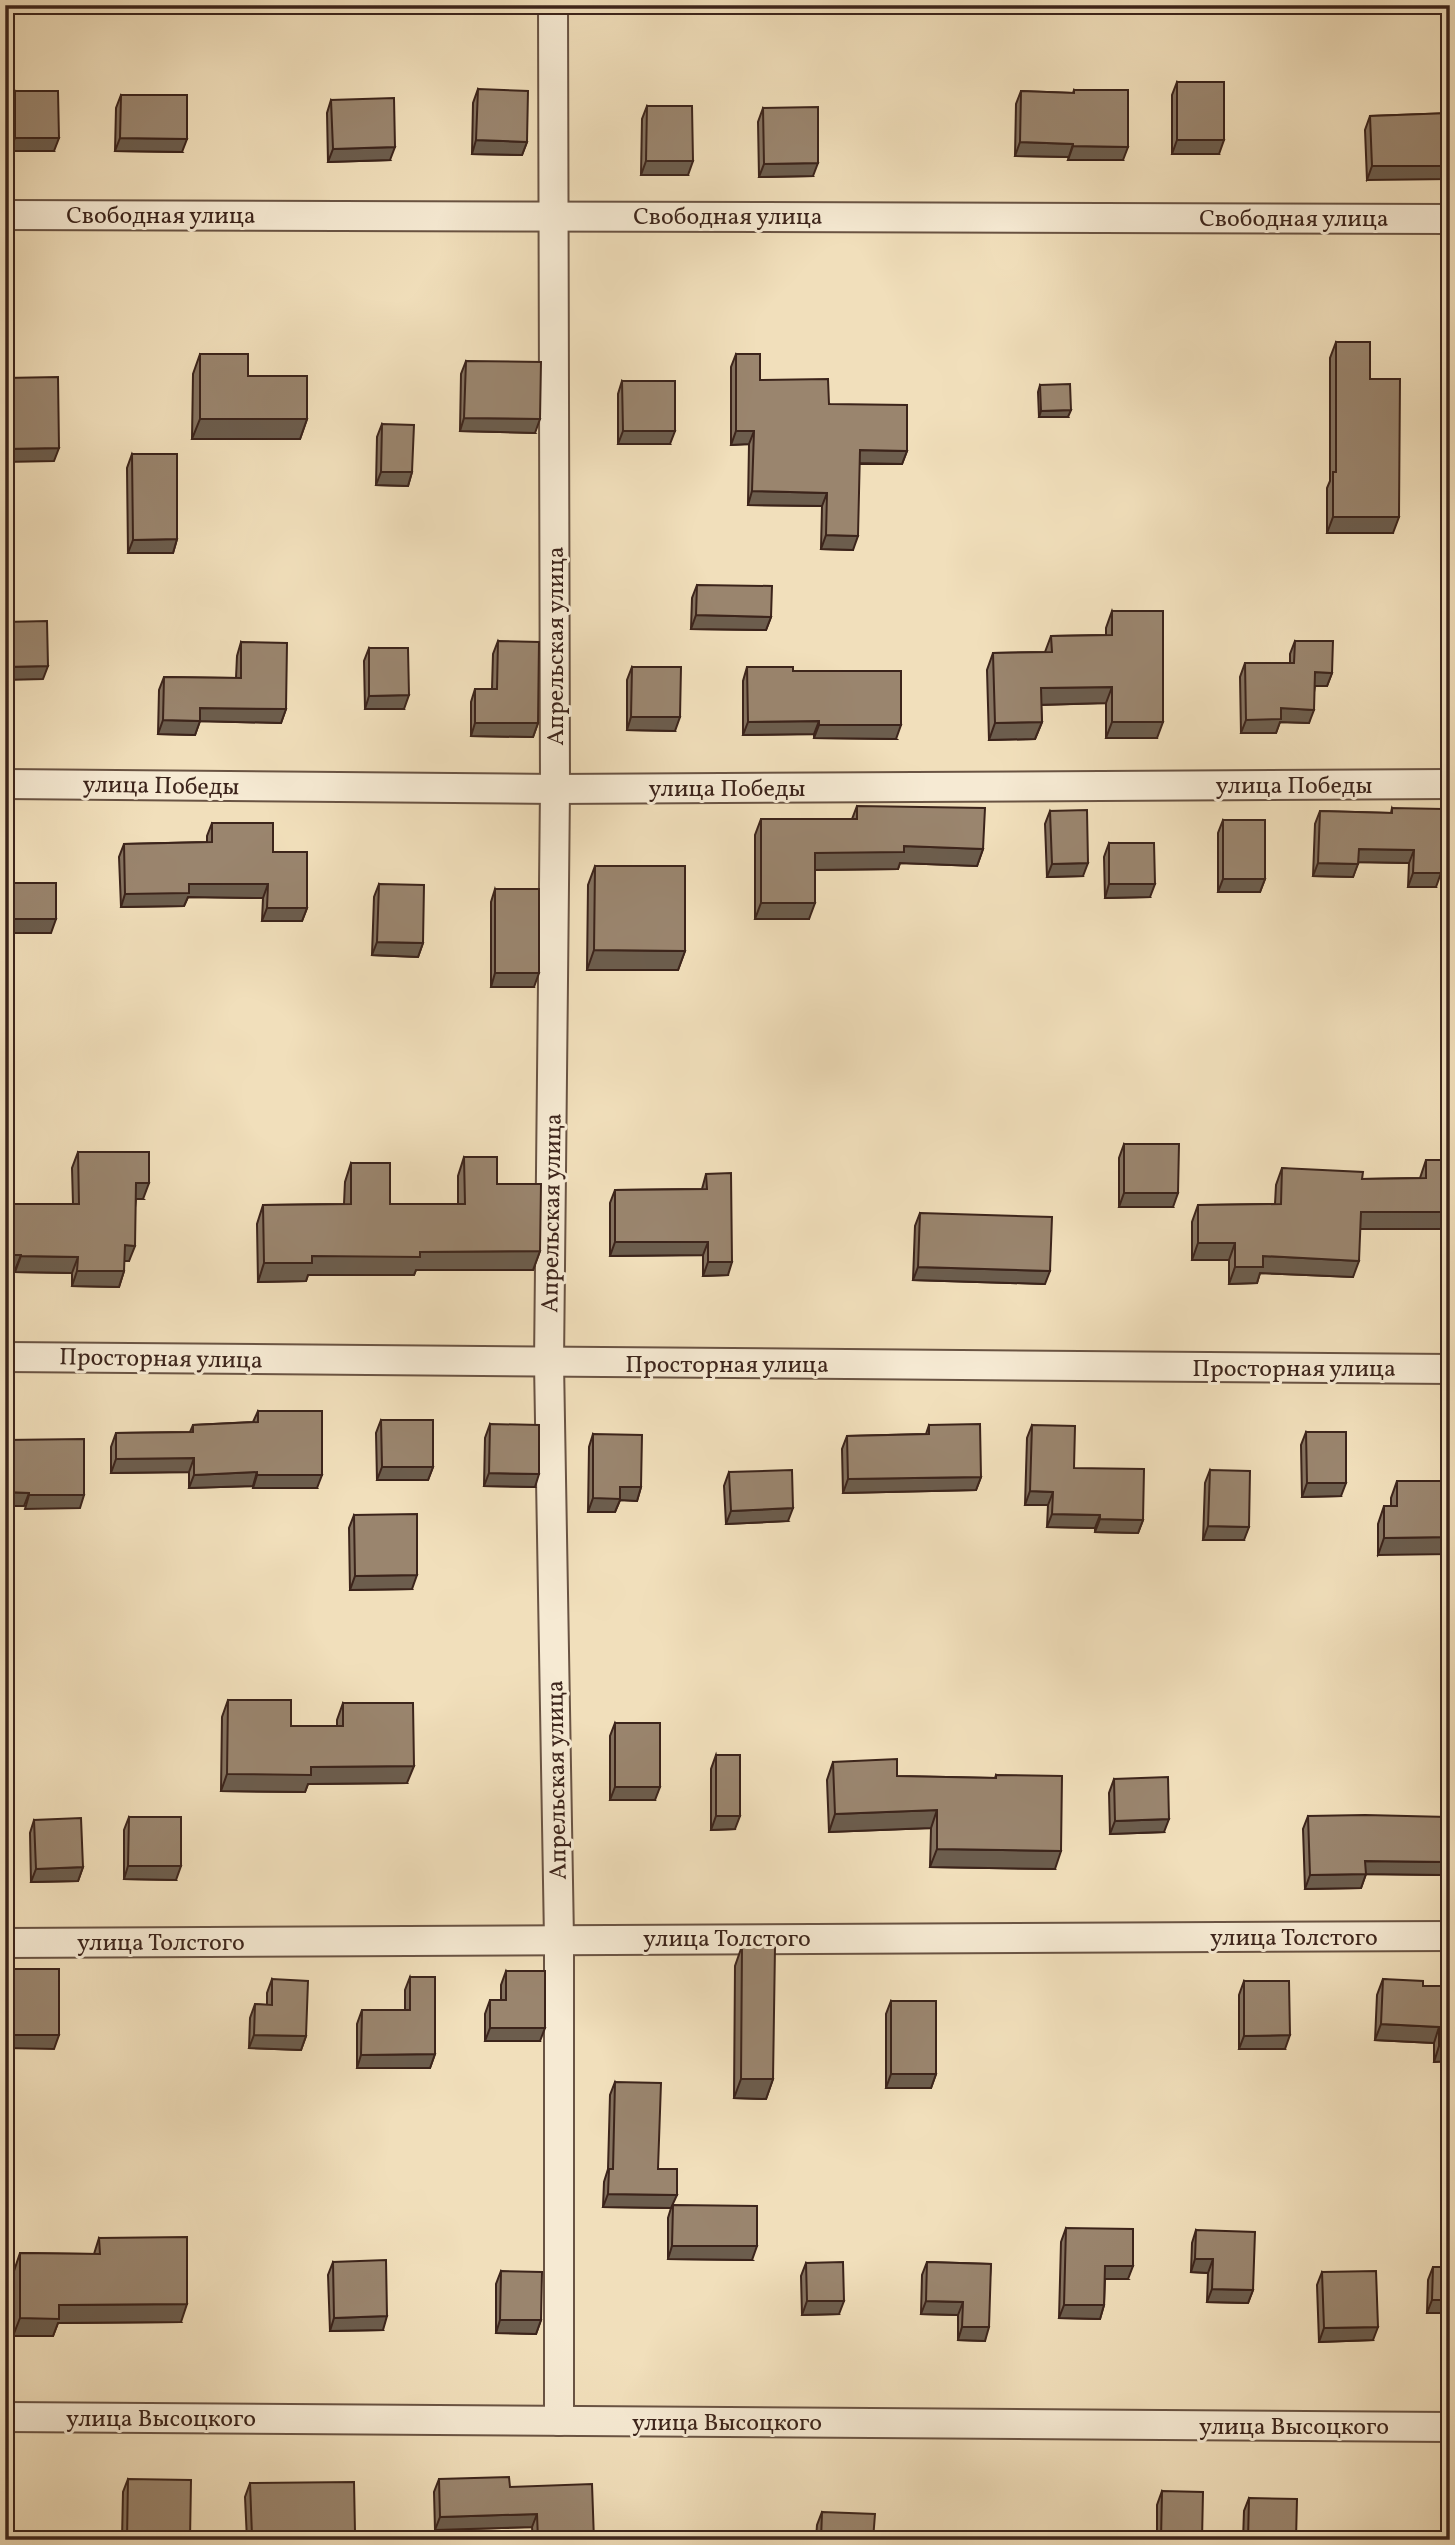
<svg xmlns="http://www.w3.org/2000/svg" width="1455" height="2545" viewBox="0 0 1455 2545" font-family="Vollkorn,serif">
<style>
.lines{fill:none;stroke-linecap:round;stroke-linejoin:round}
.street-casing{stroke:#695343;stroke-width:32}
.street{stroke:#f6ead3;stroke-width:28}
.wall{fill:#84725f;stroke:#3c241b;stroke-width:2}
.shaded-wall{fill:#6c5d4d;stroke:#3c241b;stroke-width:2}
.building{fill:#9a856e;stroke:#3c241b;stroke-width:2}
.labels{text-anchor:middle;stroke-width:6;stroke-linejoin:round;paint-order:stroke}
.street-label{font-size:24px;fill:#3c241b;stroke:#f6ead3}
</style>
<rect width="100%" height="100%" fill="#f1dfbb"/>
<filter id="stains"><feTurbulence type="fractalNoise" baseFrequency=".00286" numOctaves="4"/><feColorMatrix values="0 0 0 0 .2 0 0 0 0 .09 0 0 0 0 .02 0 0 0 .5 -.17"/></filter>
<radialGradient id="worn" r=".72"><stop offset=".6" stop-color="#630" stop-opacity="0"/><stop offset="1" stop-color="#630" stop-opacity=".3"/></radialGradient>
<g class="lines">
<defs>
<g id="street">
<path d="M 553,5 L 555,789 L 549,1363 L 559,1939 L 559,2421"/>
<path d="M 5,215 L 1450,219"/>
<path d="M 5,784 L 555,789 L 1450,784"/>
<path d="M 5,1357 L 1450,1369"/>
<path d="M 5,1943 L 1450,1936"/>
<path d="M 5,2417 L 1450,2427"/>
</g>
</defs>
<use href="#street" class="street-casing"/>
<use href="#street" class="street"/>
</g>
<g class="wall">
<path d="M 1177,82 L 1219,154 L 1172,154 L 1172,95 Z"/>
<path d="M 478,89 L 527,142 L 522,155 L 472,154 L 473,103 Z"/>
<path d="M 1074,90 L 1123,160 L 1068,160 L 1069,157 L 1015,156 L 1016,104 L 1021,91 L 1073,93 Z"/>
<path d="M 15,91 L 54,151 L 10,151 L 10,105 Z"/>
<path d="M 121,95 L 182,152 L 115,151 L 116,108 Z"/>
<path d="M 331,100 L 390,160 L 328,162 L 327,113 Z"/>
<path d="M 647,106 L 688,175 L 641,175 L 642,119 Z"/>
<path d="M 763,108 L 813,176 L 759,177 L 758,122 Z"/>
<path d="M 1450,113 L 1367,180 L 1365,130 L 1370,116 Z"/>
<path d="M 1336,342 L 1370,379 L 1393,533 L 1327,533 L 1327,488 L 1330,481 L 1330,358 Z"/>
<path d="M 200,354 L 248,376 L 307,419 L 300,439 L 192,439 L 193,374 Z"/>
<path d="M 736,354 L 760,380 L 829,404 L 907,451 L 902,464 L 859,464 L 853,550 L 821,549 L 822,506 L 748,505 L 749,444 L 731,445 L 731,367 Z"/>
<path d="M 466,361 L 535,433 L 460,431 L 461,374 Z"/>
<path d="M 622,381 L 670,444 L 618,444 L 618,394 Z"/>
<path d="M 1040,385 L 1068,417 L 1039,417 L 1038,392 Z"/>
<path d="M 382,424 L 412,472 L 408,486 L 376,485 L 377,437 Z"/>
<path d="M 132,454 L 177,539 L 173,553 L 128,553 L 127,468 Z"/>
<path d="M 697,585 L 771,617 L 766,630 L 691,629 L 692,598 Z"/>
<path d="M 1112,611 L 1157,738 L 1106,738 L 1106,703 L 1041,705 L 1042,722 L 1035,739 L 989,740 L 987,670 L 993,653 L 1045,652 L 1051,636 L 1106,635 L 1106,628 Z"/>
<path d="M 498,641 L 538,723 L 533,737 L 471,736 L 471,702 L 475,689 L 492,689 L 493,654 Z"/>
<path d="M 1295,641 L 1332,673 L 1327,686 L 1315,686 L 1309,723 L 1280,722 L 1276,733 L 1241,733 L 1240,677 L 1245,663 L 1290,663 L 1290,654 Z"/>
<path d="M 241,642 L 286,709 L 281,723 L 200,721 L 195,735 L 158,734 L 159,690 L 164,677 L 236,678 L 237,656 Z"/>
<path d="M 369,648 L 404,709 L 365,709 L 364,661 Z"/>
<path d="M 632,667 L 675,731 L 627,730 L 627,680 Z"/>
<path d="M 747,667 L 793,671 L 896,739 L 814,738 L 814,734 L 743,735 L 743,681 Z"/>
<path d="M 857,806 L 983,849 L 977,866 L 900,863 L 898,869 L 815,870 L 809,919 L 755,919 L 755,835 L 761,819 L 852,819 Z"/>
<path d="M 1392,808 L 1436,887 L 1408,887 L 1409,863 L 1358,862 L 1353,877 L 1313,876 L 1315,824 L 1320,811 L 1391,813 Z"/>
<path d="M 1050,811 L 1083,876 L 1047,877 L 1045,824 Z"/>
<path d="M 1223,820 L 1265,879 L 1260,892 L 1218,892 L 1218,833 Z"/>
<path d="M 212,823 L 273,852 L 307,908 L 302,921 L 262,921 L 263,898 L 188,897 L 184,906 L 121,907 L 119,857 L 124,844 L 207,842 L 207,836 Z"/>
<path d="M 1109,843 L 1150,897 L 1105,898 L 1104,857 Z"/>
<path d="M 595,866 L 685,951 L 678,970 L 587,970 L 588,885 Z"/>
<path d="M 379,884 L 423,943 L 418,957 L 372,955 L 374,897 Z"/>
<path d="M 495,889 L 534,987 L 491,987 L 491,902 Z"/>
<path d="M 1124,1144 L 1173,1207 L 1119,1207 L 1119,1158 Z"/>
<path d="M 78,1152 L 143,1199 L 136,1199 L 129,1261 L 124,1261 L 124,1271 L 119,1287 L 72,1286 L 72,1273 L 15,1272 L 15,1270 L 5,1270 L 73,1204 L 72,1168 Z"/>
<path d="M 464,1157 L 497,1184 L 540,1251 L 533,1270 L 416,1270 L 414,1275 L 308,1275 L 306,1281 L 258,1282 L 257,1224 L 263,1205 L 344,1204 L 345,1182 L 351,1163 L 390,1204 L 458,1204 L 458,1176 Z"/>
<path d="M 1426,1160 L 1450,1160 L 1450,1226 L 1449,1229 L 1360,1229 L 1353,1277 L 1260,1273 L 1257,1283 L 1229,1284 L 1229,1260 L 1192,1260 L 1192,1222 L 1198,1205 L 1275,1204 L 1276,1185 L 1282,1168 L 1362,1179 L 1420,1178 Z"/>
<path d="M 706,1174 L 728,1275 L 703,1276 L 703,1255 L 610,1256 L 610,1203 L 615,1190 L 702,1189 Z"/>
<path d="M 920,1213 L 1045,1284 L 913,1280 L 915,1226 Z"/>
<path d="M 258,1411 L 317,1488 L 253,1488 L 253,1486 L 189,1488 L 189,1472 L 111,1473 L 111,1447 L 116,1433 L 190,1432 L 193,1425 L 253,1422 Z"/>
<path d="M 381,1420 L 433,1467 L 428,1480 L 377,1480 L 376,1433 Z"/>
<path d="M 490,1424 L 535,1487 L 484,1486 L 485,1438 Z"/>
<path d="M 929,1425 L 981,1477 L 976,1490 L 843,1493 L 842,1449 L 847,1436 L 926,1434 Z"/>
<path d="M 1032,1425 L 1074,1468 L 1143,1520 L 1138,1533 L 1095,1532 L 1095,1528 L 1047,1527 L 1048,1505 L 1025,1505 L 1027,1438 Z"/>
<path d="M 1306,1432 L 1341,1496 L 1302,1497 L 1301,1445 Z"/>
<path d="M 593,1434 L 641,1487 L 637,1501 L 620,1500 L 615,1512 L 588,1512 L 589,1447 Z"/>
<path d="M 1210,1470 L 1244,1540 L 1203,1540 L 1205,1483 Z"/>
<path d="M 729,1472 L 788,1521 L 726,1524 L 724,1486 Z"/>
<path d="M 1397,1481 L 1450,1481 L 1378,1555 L 1378,1524 L 1384,1506 L 1391,1506 L 1391,1498 Z"/>
<path d="M 354,1515 L 412,1589 L 350,1590 L 349,1528 Z"/>
<path d="M 228,1700 L 291,1726 L 337,1726 L 337,1720 L 343,1703 L 407,1783 L 308,1784 L 305,1792 L 221,1791 L 222,1717 Z"/>
<path d="M 615,1723 L 655,1800 L 610,1800 L 610,1736 Z"/>
<path d="M 716,1755 L 735,1829 L 711,1830 L 711,1769 Z"/>
<path d="M 833,1762 L 897,1776 L 995,1778 L 996,1775 L 1055,1869 L 930,1867 L 931,1828 L 829,1832 L 827,1780 Z"/>
<path d="M 1114,1779 L 1164,1832 L 1110,1834 L 1109,1793 Z"/>
<path d="M 1308,1816 L 1443,1875 L 1366,1874 L 1361,1888 L 1305,1889 L 1303,1829 Z"/>
<path d="M 129,1817 L 176,1880 L 124,1879 L 124,1830 Z"/>
<path d="M 34,1820 L 83,1867 L 78,1881 L 31,1882 L 30,1833 Z"/>
<path d="M 742,1946 L 773,2079 L 766,2099 L 734,2098 L 735,1966 Z"/>
<path d="M 506,1971 L 540,2041 L 485,2041 L 485,2014 L 490,2000 L 501,2000 L 501,1985 Z"/>
<path d="M 410,1977 L 435,2054 L 430,2068 L 357,2068 L 357,2024 L 362,2010 L 405,2010 L 405,1990 Z"/>
<path d="M 272,1979 L 306,2036 L 301,2050 L 249,2048 L 250,2018 L 255,2004 L 267,2005 L 267,1993 Z"/>
<path d="M 1383,1979 L 1423,1986 L 1450,1986 L 1450,2061 L 1434,2062 L 1434,2043 L 1375,2040 L 1377,1995 Z"/>
<path d="M 1244,1981 L 1285,2049 L 1239,2049 L 1239,1995 Z"/>
<path d="M 891,2001 L 936,2074 L 931,2088 L 886,2088 L 886,2014 Z"/>
<path d="M 615,2082 L 658,2169 L 673,2205 L 752,2260 L 668,2259 L 668,2218 L 671,2208 L 603,2207 L 604,2182 L 608,2169 L 610,2095 Z"/>
<path d="M 1066,2228 L 1128,2279 L 1105,2279 L 1104,2305 L 1100,2319 L 1059,2318 L 1061,2242 Z"/>
<path d="M 1196,2230 L 1253,2290 L 1248,2303 L 1207,2302 L 1208,2273 L 1191,2272 L 1192,2243 Z"/>
<path d="M 99,2238 L 181,2322 L 58,2323 L 53,2336 L 13,2336 L 14,2271 L 20,2253 L 94,2254 Z"/>
<path d="M 333,2262 L 383,2330 L 330,2331 L 328,2275 Z"/>
<path d="M 927,2262 L 991,2264 L 985,2341 L 958,2340 L 958,2315 L 921,2314 L 922,2275 Z"/>
<path d="M 806,2263 L 839,2314 L 802,2315 L 801,2276 Z"/>
<path d="M 1433,2267 L 1450,2267 L 1427,2313 L 1428,2280 Z"/>
<path d="M 501,2271 L 541,2320 L 536,2334 L 496,2333 L 496,2284 Z"/>
<path d="M 1322,2272 L 1373,2340 L 1319,2342 L 1317,2285 Z"/>
<path d="M 128,2479 L 190,2540 L 122,2540 L 123,2492 Z"/>
<path d="M 439,2479 L 510,2487 L 594,2540 L 533,2540 L 532,2527 L 435,2530 L 434,2492 Z"/>
<path d="M 250,2483 L 355,2532 L 352,2540 L 247,2540 L 245,2497 Z"/>
<path d="M 1162,2491 L 1202,2540 L 1157,2540 L 1157,2505 Z"/>
<path d="M 1249,2498 L 1296,2540 L 1243,2540 L 1244,2511 Z"/>
<path d="M 822,2512 L 873,2540 L 816,2540 L 817,2525 Z"/>
</g>
<g class="shaded-wall">
<path d="M 15,138 L 59,138 L 54,151 L 10,151 Z"/>
<path d="M 120,138 L 187,139 L 182,152 L 115,151 Z"/>
<path d="M 476,140 L 527,142 L 522,155 L 472,154 Z"/>
<path d="M 1177,140 L 1224,140 L 1219,154 L 1172,154 Z"/>
<path d="M 1020,142 L 1073,144 L 1069,157 L 1015,156 Z"/>
<path d="M 1073,146 L 1128,147 L 1123,160 L 1068,160 Z"/>
<path d="M 395,147 L 390,160 L 328,162 L 333,149 Z"/>
<path d="M 646,161 L 693,161 L 688,175 L 641,175 Z"/>
<path d="M 818,163 L 813,176 L 759,177 L 764,164 Z"/>
<path d="M 1372,166 L 1450,166 L 1450,179 L 1367,180 Z"/>
<path d="M 1071,410 L 1068,417 L 1039,417 L 1041,411 Z"/>
<path d="M 464,418 L 540,419 L 535,433 L 460,431 Z"/>
<path d="M 200,419 L 307,419 L 300,439 L 192,439 Z"/>
<path d="M 623,431 L 675,431 L 670,444 L 618,444 Z"/>
<path d="M 736,431 L 754,431 L 749,444 L 731,445 Z"/>
<path d="M 59,448 L 54,461 L 5,462 L 5,449 Z"/>
<path d="M 860,450 L 907,451 L 902,464 L 855,463 Z"/>
<path d="M 381,472 L 412,472 L 408,486 L 376,485 Z"/>
<path d="M 752,491 L 827,493 L 822,506 L 748,505 Z"/>
<path d="M 1333,517 L 1399,517 L 1393,533 L 1327,533 Z"/>
<path d="M 826,535 L 858,536 L 853,550 L 821,549 Z"/>
<path d="M 177,539 L 173,553 L 128,553 L 133,540 Z"/>
<path d="M 696,615 L 771,617 L 766,630 L 691,629 Z"/>
<path d="M 48,666 L 43,679 L 5,680 L 5,667 Z"/>
<path d="M 1315,672 L 1332,673 L 1327,686 L 1310,686 Z"/>
<path d="M 1112,687 L 1106,703 L 1035,705 L 1041,688 Z"/>
<path d="M 409,695 L 404,709 L 365,709 L 369,696 Z"/>
<path d="M 200,708 L 286,709 L 281,723 L 195,721 Z"/>
<path d="M 1281,708 L 1314,710 L 1309,723 L 1280,722 L 1276,733 L 1241,733 L 1246,720 Z"/>
<path d="M 631,717 L 680,717 L 675,731 L 627,730 Z"/>
<path d="M 163,720 L 200,721 L 195,735 L 158,734 Z"/>
<path d="M 819,721 L 814,734 L 743,735 L 748,722 Z"/>
<path d="M 1042,722 L 1035,739 L 989,740 L 995,723 Z"/>
<path d="M 1112,722 L 1163,722 L 1157,738 L 1106,738 Z"/>
<path d="M 475,723 L 538,723 L 533,737 L 471,736 Z"/>
<path d="M 819,725 L 901,725 L 896,739 L 814,738 Z"/>
<path d="M 904,846 L 983,849 L 977,866 L 900,863 L 898,869 L 809,870 L 815,853 Z"/>
<path d="M 1359,849 L 1414,850 L 1409,863 L 1354,862 Z"/>
<path d="M 1088,863 L 1083,876 L 1047,877 L 1052,864 Z"/>
<path d="M 1318,863 L 1358,864 L 1353,877 L 1313,876 Z"/>
<path d="M 1413,873 L 1441,873 L 1436,887 L 1408,887 Z"/>
<path d="M 1223,879 L 1265,879 L 1260,892 L 1218,892 Z"/>
<path d="M 189,884 L 268,884 L 263,898 L 188,897 L 184,906 L 121,907 L 125,894 Z"/>
<path d="M 1109,884 L 1155,884 L 1150,897 L 1105,898 Z"/>
<path d="M 761,903 L 815,903 L 809,919 L 755,919 Z"/>
<path d="M 267,908 L 307,908 L 302,921 L 262,921 Z"/>
<path d="M 5,919 L 56,919 L 51,933 L 5,933 Z"/>
<path d="M 377,942 L 423,943 L 418,957 L 372,955 Z"/>
<path d="M 594,950 L 685,951 L 678,970 L 587,970 Z"/>
<path d="M 495,973 L 539,973 L 534,987 L 491,987 Z"/>
<path d="M 136,1183 L 149,1183 L 143,1199 L 130,1199 Z"/>
<path d="M 1124,1193 L 1178,1193 L 1173,1207 L 1119,1207 Z"/>
<path d="M 1361,1212 L 1450,1212 L 1450,1226 L 1449,1229 L 1355,1229 Z"/>
<path d="M 615,1242 L 708,1242 L 703,1255 L 610,1256 Z"/>
<path d="M 1198,1243 L 1235,1243 L 1229,1260 L 1192,1260 Z"/>
<path d="M 125,1245 L 135,1246 L 129,1261 L 119,1261 Z"/>
<path d="M 540,1251 L 533,1270 L 416,1270 L 414,1275 L 308,1275 L 306,1281 L 258,1282 L 264,1263 L 312,1256 L 420,1252 Z"/>
<path d="M 5,1255 L 21,1255 L 15,1270 L 5,1270 Z"/>
<path d="M 21,1256 L 78,1257 L 72,1273 L 15,1272 Z"/>
<path d="M 1263,1256 L 1359,1261 L 1353,1277 L 1260,1273 L 1257,1283 L 1229,1284 L 1235,1267 Z"/>
<path d="M 708,1262 L 732,1262 L 728,1275 L 703,1276 Z"/>
<path d="M 918,1267 L 1050,1271 L 1045,1284 L 913,1280 Z"/>
<path d="M 77,1271 L 124,1271 L 119,1287 L 72,1286 Z"/>
<path d="M 194,1458 L 189,1472 L 111,1473 L 116,1459 Z"/>
<path d="M 382,1467 L 433,1467 L 428,1480 L 377,1480 Z"/>
<path d="M 257,1472 L 253,1486 L 189,1488 L 194,1475 Z"/>
<path d="M 489,1473 L 539,1474 L 535,1487 L 484,1486 Z"/>
<path d="M 257,1475 L 322,1475 L 317,1488 L 253,1488 Z"/>
<path d="M 981,1477 L 976,1490 L 843,1493 L 848,1479 Z"/>
<path d="M 1307,1483 L 1346,1483 L 1341,1496 L 1302,1497 Z"/>
<path d="M 620,1487 L 641,1487 L 637,1501 L 620,1500 L 615,1512 L 588,1512 L 593,1498 Z"/>
<path d="M 1030,1491 L 1053,1492 L 1048,1505 L 1025,1505 Z"/>
<path d="M 5,1492 L 29,1493 L 24,1506 L 5,1506 Z"/>
<path d="M 29,1495 L 84,1495 L 80,1508 L 25,1509 Z"/>
<path d="M 793,1508 L 788,1521 L 726,1524 L 731,1511 Z"/>
<path d="M 1052,1514 L 1100,1515 L 1095,1528 L 1047,1527 Z"/>
<path d="M 1100,1519 L 1143,1520 L 1138,1533 L 1095,1532 Z"/>
<path d="M 1208,1526 L 1249,1527 L 1244,1540 L 1203,1540 Z"/>
<path d="M 1450,1537 L 1450,1554 L 1378,1555 L 1384,1538 Z"/>
<path d="M 417,1575 L 412,1589 L 350,1590 L 355,1576 Z"/>
<path d="M 414,1766 L 407,1783 L 308,1784 L 305,1792 L 221,1791 L 227,1774 L 311,1767 Z"/>
<path d="M 615,1787 L 660,1787 L 655,1800 L 610,1800 Z"/>
<path d="M 937,1810 L 931,1828 L 829,1832 L 835,1814 Z"/>
<path d="M 716,1816 L 740,1816 L 735,1829 L 711,1830 Z"/>
<path d="M 1169,1819 L 1164,1832 L 1110,1834 L 1115,1821 Z"/>
<path d="M 937,1849 L 1061,1851 L 1055,1869 L 930,1867 Z"/>
<path d="M 1365,1861 L 1447,1862 L 1443,1875 L 1361,1874 Z"/>
<path d="M 128,1866 L 181,1866 L 176,1880 L 124,1879 Z"/>
<path d="M 83,1867 L 78,1881 L 31,1882 L 36,1869 Z"/>
<path d="M 1366,1874 L 1361,1888 L 1305,1889 L 1310,1875 Z"/>
<path d="M 1381,2024 L 1439,2027 L 1434,2043 L 1375,2040 Z"/>
<path d="M 490,2028 L 545,2028 L 540,2041 L 485,2041 Z"/>
<path d="M 5,2035 L 59,2035 L 54,2049 L 5,2048 Z"/>
<path d="M 254,2035 L 306,2036 L 301,2050 L 249,2048 Z"/>
<path d="M 1290,2035 L 1285,2049 L 1239,2049 L 1244,2036 Z"/>
<path d="M 1439,2046 L 1450,2046 L 1450,2061 L 1434,2062 Z"/>
<path d="M 435,2054 L 430,2068 L 357,2068 L 361,2055 Z"/>
<path d="M 891,2074 L 936,2074 L 931,2088 L 886,2088 Z"/>
<path d="M 741,2079 L 773,2079 L 766,2099 L 734,2098 Z"/>
<path d="M 608,2194 L 677,2195 L 671,2208 L 603,2207 Z"/>
<path d="M 672,2246 L 757,2246 L 752,2260 L 668,2259 Z"/>
<path d="M 1195,2259 L 1213,2259 L 1208,2273 L 1191,2272 Z"/>
<path d="M 1105,2266 L 1133,2266 L 1128,2279 L 1100,2279 Z"/>
<path d="M 1212,2289 L 1253,2290 L 1248,2303 L 1207,2302 Z"/>
<path d="M 1432,2300 L 1450,2300 L 1450,2313 L 1427,2313 Z"/>
<path d="M 807,2301 L 844,2301 L 839,2314 L 802,2315 Z"/>
<path d="M 926,2301 L 963,2302 L 958,2315 L 921,2314 Z"/>
<path d="M 187,2304 L 181,2322 L 58,2323 L 53,2336 L 13,2336 L 20,2318 L 59,2305 Z"/>
<path d="M 1064,2305 L 1104,2305 L 1100,2319 L 1059,2318 Z"/>
<path d="M 387,2316 L 383,2330 L 330,2331 L 334,2318 Z"/>
<path d="M 500,2320 L 541,2320 L 536,2334 L 496,2333 Z"/>
<path d="M 962,2327 L 989,2327 L 985,2341 L 958,2340 Z"/>
<path d="M 1378,2327 L 1373,2340 L 1319,2342 L 1324,2328 Z"/>
<path d="M 537,2514 L 532,2527 L 435,2530 L 440,2517 Z"/>
<path d="M 355,2532 L 352,2540 L 250,2540 L 252,2535 Z"/>
</g>
<g class="building">
<rect x="1177" y="82" width="47" height="58"/>
<path d="M 478,89 L 528,91 L 527,142 L 476,140 Z"/>
<path d="M 1074,90 L 1128,90 L 1128,147 L 1073,146 L 1073,144 L 1020,142 L 1021,91 L 1074,93 Z"/>
<path d="M 15,91 L 58,91 L 59,138 L 15,138 Z"/>
<path d="M 121,95 L 187,95 L 187,139 L 120,138 Z"/>
<path d="M 394,98 L 395,147 L 333,149 L 331,100 Z"/>
<path d="M 647,106 L 692,106 L 693,161 L 646,161 Z"/>
<path d="M 818,107 L 818,163 L 764,164 L 763,108 Z"/>
<path d="M 1450,113 L 1450,166 L 1372,166 L 1370,116 Z"/>
<path d="M 1336,342 L 1370,342 L 1370,379 L 1400,379 L 1399,517 L 1333,517 L 1333,472 L 1336,472 Z"/>
<path d="M 200,354 L 248,354 L 248,376 L 307,376 L 307,419 L 200,419 Z"/>
<path d="M 736,354 L 760,354 L 760,380 L 828,379 L 829,404 L 907,405 L 907,451 L 860,450 L 858,536 L 826,535 L 827,493 L 752,491 L 754,431 L 736,431 Z"/>
<path d="M 466,361 L 541,362 L 540,419 L 464,418 Z"/>
<path d="M 58,377 L 59,448 L 5,449 L 5,378 Z"/>
<path d="M 622,381 L 675,381 L 675,431 L 623,431 Z"/>
<path d="M 1070,384 L 1071,410 L 1041,411 L 1040,385 Z"/>
<path d="M 382,424 L 414,425 L 412,472 L 381,472 Z"/>
<path d="M 132,454 L 177,454 L 177,539 L 133,540 Z"/>
<path d="M 697,585 L 772,586 L 771,617 L 696,615 Z"/>
<path d="M 1112,611 L 1163,611 L 1163,722 L 1112,722 L 1112,687 L 1041,688 L 1042,722 L 995,723 L 993,653 L 1052,652 L 1051,636 L 1112,635 Z"/>
<path d="M 47,621 L 48,666 L 5,667 L 5,622 Z"/>
<path d="M 498,641 L 539,642 L 538,723 L 475,723 L 475,689 L 497,689 Z"/>
<path d="M 1295,641 L 1333,641 L 1332,673 L 1315,672 L 1314,710 L 1281,708 L 1281,719 L 1246,720 L 1245,663 L 1294,663 Z"/>
<path d="M 241,642 L 287,643 L 286,709 L 200,708 L 200,721 L 163,720 L 164,677 L 241,678 Z"/>
<path d="M 369,648 L 408,648 L 409,695 L 369,696 Z"/>
<path d="M 632,667 L 681,667 L 680,717 L 631,717 Z"/>
<path d="M 747,667 L 793,667 L 793,671 L 901,671 L 901,725 L 819,725 L 819,721 L 748,722 Z"/>
<path d="M 857,806 L 985,808 L 983,849 L 904,846 L 904,852 L 815,853 L 815,903 L 761,903 L 761,819 L 857,819 Z"/>
<path d="M 1392,808 L 1442,809 L 1441,873 L 1413,873 L 1414,850 L 1359,849 L 1358,864 L 1318,863 L 1320,811 L 1392,813 Z"/>
<path d="M 1087,810 L 1088,863 L 1052,864 L 1050,811 Z"/>
<rect x="1223" y="820" width="42" height="59"/>
<path d="M 212,823 L 273,823 L 273,852 L 307,852 L 307,908 L 267,908 L 268,884 L 189,884 L 189,893 L 125,894 L 124,844 L 212,842 Z"/>
<path d="M 1109,843 L 1154,843 L 1155,884 L 1109,884 Z"/>
<path d="M 595,866 L 685,866 L 685,951 L 594,950 Z"/>
<rect x="5" y="883" width="51" height="36"/>
<path d="M 379,884 L 424,885 L 423,943 L 377,942 Z"/>
<rect x="495" y="889" width="44" height="84"/>
<path d="M 1124,1144 L 1179,1144 L 1178,1193 L 1124,1193 Z"/>
<path d="M 78,1152 L 149,1152 L 149,1183 L 136,1183 L 135,1246 L 125,1245 L 124,1271 L 77,1271 L 78,1257 L 21,1256 L 21,1255 L 5,1255 L 5,1204 L 79,1204 Z"/>
<path d="M 464,1157 L 497,1157 L 497,1184 L 541,1184 L 540,1251 L 420,1252 L 420,1257 L 312,1256 L 312,1263 L 264,1263 L 263,1205 L 351,1204 L 351,1163 L 390,1163 L 390,1204 L 465,1204 Z"/>
<path d="M 1426,1160 L 1450,1160 L 1450,1212 L 1361,1212 L 1359,1261 L 1263,1256 L 1263,1267 L 1235,1267 L 1235,1243 L 1198,1243 L 1198,1205 L 1281,1204 L 1282,1168 L 1363,1172 L 1362,1179 L 1426,1178 Z"/>
<path d="M 731,1173 L 732,1262 L 708,1262 L 708,1242 L 615,1242 L 615,1190 L 707,1189 L 706,1174 Z"/>
<path d="M 920,1213 L 1052,1217 L 1050,1271 L 918,1267 Z"/>
<path d="M 258,1411 L 322,1411 L 322,1475 L 257,1475 L 257,1472 L 194,1475 L 194,1458 L 116,1459 L 116,1433 L 193,1432 L 193,1425 L 258,1422 Z"/>
<path d="M 381,1420 L 433,1420 L 433,1467 L 382,1467 Z"/>
<path d="M 490,1424 L 539,1425 L 539,1474 L 489,1473 Z"/>
<path d="M 980,1424 L 981,1477 L 848,1479 L 847,1436 L 929,1434 L 929,1425 Z"/>
<path d="M 1032,1425 L 1075,1426 L 1074,1468 L 1144,1469 L 1143,1520 L 1100,1519 L 1100,1515 L 1052,1514 L 1053,1492 L 1030,1491 Z"/>
<path d="M 1306,1432 L 1346,1432 L 1346,1483 L 1307,1483 Z"/>
<path d="M 593,1434 L 642,1435 L 641,1487 L 620,1487 L 620,1499 L 593,1498 Z"/>
<path d="M 84,1439 L 84,1495 L 29,1495 L 29,1493 L 5,1492 L 5,1440 Z"/>
<path d="M 792,1470 L 793,1508 L 731,1511 L 729,1472 Z"/>
<path d="M 1210,1470 L 1250,1471 L 1249,1527 L 1208,1526 Z"/>
<path d="M 1397,1481 L 1450,1481 L 1450,1537 L 1384,1538 L 1384,1506 L 1397,1506 Z"/>
<path d="M 417,1514 L 417,1575 L 355,1576 L 354,1515 Z"/>
<path d="M 228,1700 L 291,1700 L 291,1726 L 343,1726 L 343,1703 L 413,1703 L 414,1766 L 311,1767 L 311,1775 L 227,1774 Z"/>
<rect x="615" y="1723" width="45" height="64"/>
<rect x="716" y="1755" width="24" height="61"/>
<path d="M 897,1759 L 897,1776 L 996,1778 L 996,1775 L 1062,1776 L 1061,1851 L 937,1849 L 937,1810 L 835,1814 L 833,1762 Z"/>
<path d="M 1168,1777 L 1169,1819 L 1115,1821 L 1114,1779 Z"/>
<path d="M 1365,1815 L 1448,1817 L 1447,1862 L 1365,1861 L 1366,1874 L 1310,1875 L 1308,1816 Z"/>
<path d="M 129,1817 L 181,1817 L 181,1866 L 128,1866 Z"/>
<path d="M 81,1818 L 83,1867 L 36,1869 L 34,1820 Z"/>
<path d="M 742,1946 L 775,1947 L 773,2079 L 741,2079 Z"/>
<rect x="5" y="1969" width="54" height="66"/>
<path d="M 506,1971 L 545,1971 L 545,2028 L 490,2028 L 490,2000 L 506,2000 Z"/>
<path d="M 410,1977 L 435,1977 L 435,2054 L 361,2055 L 362,2010 L 410,2010 Z"/>
<path d="M 272,1979 L 308,1981 L 306,2036 L 254,2035 L 255,2004 L 272,2005 Z"/>
<path d="M 1383,1979 L 1423,1981 L 1423,1986 L 1450,1986 L 1450,2046 L 1439,2046 L 1439,2027 L 1381,2024 Z"/>
<path d="M 1244,1981 L 1289,1981 L 1290,2035 L 1244,2036 Z"/>
<rect x="891" y="2001" width="45" height="73"/>
<path d="M 615,2082 L 661,2083 L 658,2169 L 677,2169 L 677,2195 L 608,2194 L 609,2169 L 613,2169 Z"/>
<path d="M 673,2205 L 757,2206 L 757,2246 L 672,2246 Z"/>
<path d="M 1066,2228 L 1133,2229 L 1133,2266 L 1105,2266 L 1104,2305 L 1064,2305 Z"/>
<path d="M 1196,2230 L 1255,2232 L 1253,2290 L 1212,2289 L 1213,2259 L 1195,2259 Z"/>
<path d="M 187,2237 L 187,2304 L 59,2305 L 59,2319 L 20,2318 L 20,2253 L 100,2254 L 99,2238 Z"/>
<path d="M 386,2260 L 387,2316 L 334,2318 L 333,2262 Z"/>
<path d="M 843,2262 L 844,2301 L 807,2301 L 806,2263 Z"/>
<path d="M 927,2262 L 991,2264 L 989,2327 L 962,2327 L 963,2302 L 926,2301 Z"/>
<path d="M 1433,2267 L 1450,2267 L 1450,2300 L 1432,2300 Z"/>
<path d="M 501,2271 L 542,2272 L 541,2320 L 500,2320 Z"/>
<path d="M 1376,2271 L 1378,2327 L 1324,2328 L 1322,2272 Z"/>
<path d="M 509,2477 L 510,2487 L 592,2484 L 594,2540 L 538,2540 L 537,2514 L 440,2517 L 439,2479 Z"/>
<path d="M 128,2479 L 191,2480 L 190,2540 L 127,2540 Z"/>
<path d="M 354,2482 L 355,2532 L 252,2535 L 250,2483 Z"/>
<path d="M 1162,2491 L 1203,2492 L 1202,2540 L 1161,2540 Z"/>
<path d="M 1249,2498 L 1297,2499 L 1296,2540 L 1248,2540 Z"/>
<path d="M 822,2512 L 875,2514 L 873,2540 L 821,2540 Z"/>
<rect x="5" y="2526" width="3" height="14"/>
</g>
<g class="labels">
<g class="street-label">
<text x="161" y="223">Свободная улица</text>
<text x="728" y="224">Свободная улица</text>
<text x="1294" y="226">Свободная улица</text>
<text transform="translate(555 646) rotate(-90)" y="8">Апрельская улица</text>
<text transform="translate(161 785) rotate(1)" y="8">улица Победы</text>
<text x="1294" y="793">улица Победы</text>
<text x="727" y="796">улица Победы</text>
<text transform="translate(551 1213) rotate(-89)" y="8">Апрельская улица</text>
<text transform="translate(161 1358) rotate(1)" y="8">Просторная улица</text>
<text x="727" y="1372">Просторная улица</text>
<text x="1294" y="1376">Просторная улица</text>
<text transform="translate(556 1780) rotate(-91)" y="8">Апрельская улица</text>
<text x="1294" y="1945">улица Толстого</text>
<text x="727" y="1946">улица Толстого</text>
<text x="161" y="1950">улица Толстого</text>
<text x="161" y="2426">улица Высоцкого</text>
<text x="727" y="2430">улица Высоцкого</text>
<text x="1294" y="2434">улица Высоцкого</text>
</g>
</g>
<rect width="1455" height="2545" fill="none" stroke="#f1dfbb" stroke-width="28"/>
<rect x="7" y="7" width="1441" height="2531" fill="none" stroke="#3c241b" stroke-width="3.5"/>
<rect x="14" y="14" width="1427" height="2517" fill="none" stroke="#3c241b" stroke-width="2"/>
<rect width="100%" height="100%" filter="url(#stains)"/>
<rect width="100%" height="100%" fill="url(#worn)"/>
</svg>
